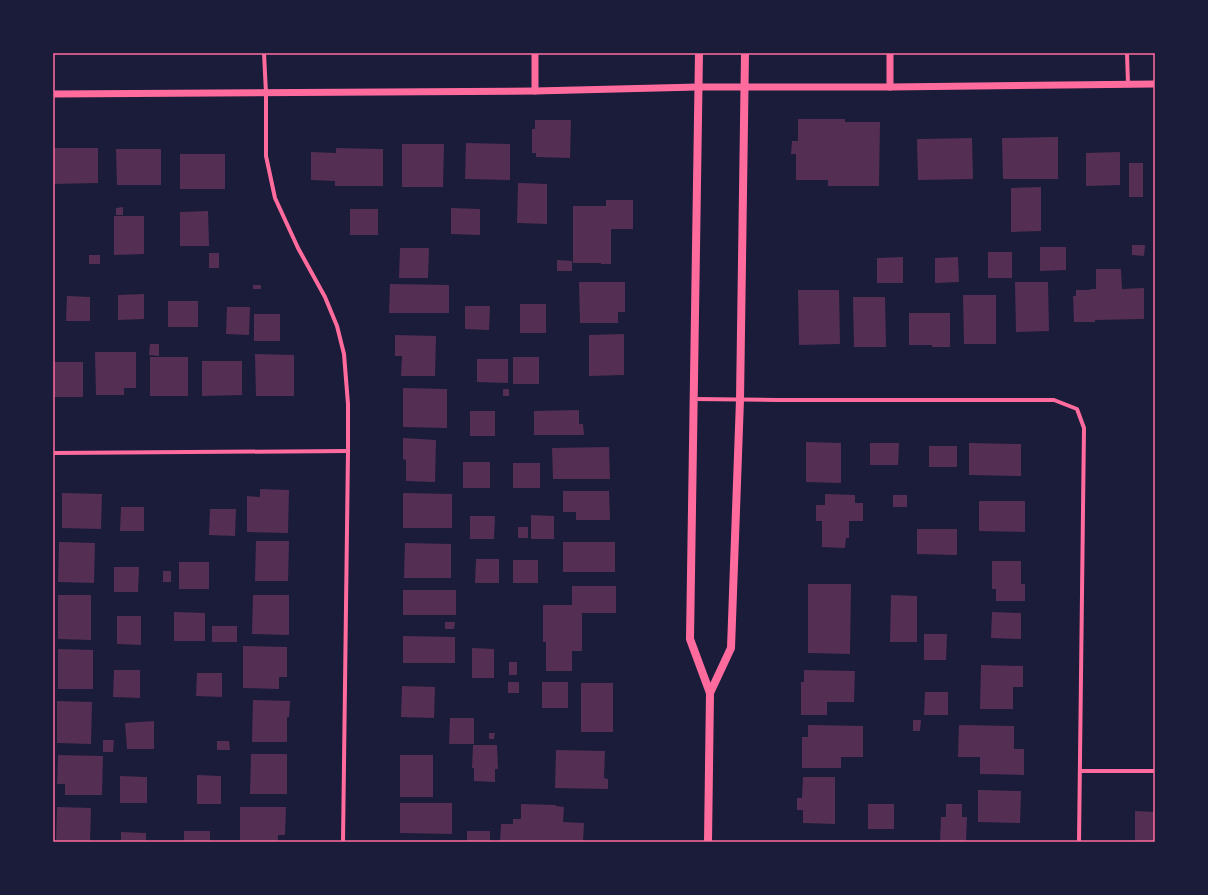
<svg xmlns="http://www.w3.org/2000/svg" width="1208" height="895" viewBox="0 0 1208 895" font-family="'Space Grotesk',sans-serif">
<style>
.building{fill:#542f53}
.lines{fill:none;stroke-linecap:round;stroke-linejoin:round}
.minor{stroke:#ff6b9d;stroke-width:4}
.tertiary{stroke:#ff6b9d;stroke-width:7}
.secondary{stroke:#ff6b9d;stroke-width:8}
.neatline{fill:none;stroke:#ff6b9d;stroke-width:1.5}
</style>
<rect width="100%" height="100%" fill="#1b1b3a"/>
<g class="building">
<path d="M 798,119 L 845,119 L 845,122 L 880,122 L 879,186 L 828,186 L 828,180 L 796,180 L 796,154 L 791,154 L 792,141 L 798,141 Z"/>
<path d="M 535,120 L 571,120 L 570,158 L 536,157 L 536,153 L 532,153 L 532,129 L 535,129 Z"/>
<path d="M 1058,137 L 1058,179 L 1003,179 L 1002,138 Z"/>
<path d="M 972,138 L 973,179 L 918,180 L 917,139 Z"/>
<path d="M 466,143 L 510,144 L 510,180 L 465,179 Z"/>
<path d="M 402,144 L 444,144 L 443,187 L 402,187 Z"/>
<path d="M 53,148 L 98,148 L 98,183 L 53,184 Z"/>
<path d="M 336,148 L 383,149 L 383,186 L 335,186 L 335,181 L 311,180 L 311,152 L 336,153 Z"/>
<path d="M 116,149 L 161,149 L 161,185 L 117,185 Z"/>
<path d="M 1120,152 L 1120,185 L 1086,186 L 1086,153 Z"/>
<rect x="180" y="154" width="45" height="35"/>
<rect x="1129" y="163" width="14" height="34"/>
<path d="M 518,183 L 547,184 L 547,224 L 517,223 Z"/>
<path d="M 1041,187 L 1041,231 L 1011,232 L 1011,188 Z"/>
<path d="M 606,200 L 633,200 L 633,229 L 611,229 L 611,264 L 601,264 L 601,263 L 573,263 L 573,206 L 606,206 Z"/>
<path d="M 123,207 L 123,215 L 116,215 L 116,208 Z"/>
<path d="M 451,208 L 480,209 L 480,235 L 451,234 Z"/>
<rect x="350" y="209" width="28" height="26"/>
<path d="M 208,211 L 209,246 L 180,246 L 180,212 Z"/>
<path d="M 114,216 L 144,216 L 144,254 L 114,255 Z"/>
<path d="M 1132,245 L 1145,245 L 1144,256 L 1132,255 Z"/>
<path d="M 1040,247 L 1066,247 L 1066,270 L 1040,271 Z"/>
<path d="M 400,248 L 429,248 L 428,278 L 399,278 Z"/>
<rect x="988" y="252" width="24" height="26"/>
<rect x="209" y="253" width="10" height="15"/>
<rect x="89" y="255" width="11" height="9"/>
<path d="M 903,257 L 903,283 L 877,283 L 877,258 Z"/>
<path d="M 958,257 L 959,282 L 935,283 L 935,258 Z"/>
<path d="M 557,260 L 572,261 L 572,271 L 557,271 Z"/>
<path d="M 1096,269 L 1121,269 L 1122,289 L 1144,288 L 1144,319 L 1095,320 L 1095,322 L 1074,322 L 1073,296 L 1076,296 L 1076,290 L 1090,290 L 1090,289 L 1096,289 Z"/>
<path d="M 579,282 L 625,282 L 625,312 L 618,312 L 618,323 L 580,323 Z"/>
<path d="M 1015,282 L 1048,282 L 1049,331 L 1016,332 Z"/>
<path d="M 390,284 L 449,285 L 449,313 L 389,313 Z"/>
<rect x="253" y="285" width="8" height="4"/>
<path d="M 798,290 L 839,290 L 840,344 L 799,345 Z"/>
<path d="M 144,294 L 144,319 L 118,320 L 118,295 Z"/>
<path d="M 963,295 L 996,295 L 996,344 L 964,344 Z"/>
<path d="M 67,296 L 90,297 L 90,321 L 66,321 Z"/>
<path d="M 853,297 L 885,297 L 886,347 L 854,347 Z"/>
<rect x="168" y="301" width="30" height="26"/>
<rect x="520" y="304" width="26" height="29"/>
<path d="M 465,306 L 490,306 L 489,330 L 465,329 Z"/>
<path d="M 227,307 L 250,307 L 249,335 L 226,334 Z"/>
<path d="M 909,313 L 950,313 L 950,347 L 932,347 L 932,345 L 909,345 Z"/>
<rect x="254" y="314" width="26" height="27"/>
<path d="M 624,334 L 624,375 L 589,376 L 589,335 Z"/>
<path d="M 395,335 L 436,336 L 435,376 L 401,376 L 402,356 L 395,356 Z"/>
<path d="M 150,344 L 159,344 L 159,356 L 149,355 Z"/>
<path d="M 95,352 L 136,352 L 136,388 L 124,388 L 124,395 L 96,395 Z"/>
<path d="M 255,354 L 294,355 L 294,396 L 256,396 Z"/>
<rect x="150" y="357" width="38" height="39"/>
<rect x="513" y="357" width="26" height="27"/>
<path d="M 477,359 L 508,359 L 508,383 L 477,382 Z"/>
<path d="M 202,361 L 242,361 L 242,395 L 202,396 Z"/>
<rect x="53" y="362" width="30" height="35"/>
<path d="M 403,388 L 447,389 L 447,428 L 403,427 Z"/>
<rect x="503" y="389" width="6" height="7"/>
<path d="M 579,410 L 579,424 L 583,424 L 584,435 L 534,435 L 534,411 Z"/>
<rect x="470" y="411" width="25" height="25"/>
<path d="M 403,438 L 436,440 L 435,482 L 406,481 L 406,460 L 403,459 Z"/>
<path d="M 806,442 L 841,443 L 841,483 L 806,482 Z"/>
<path d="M 870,443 L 899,443 L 898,465 L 870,465 Z"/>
<path d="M 969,443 L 1021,444 L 1021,476 L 969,475 Z"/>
<rect x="929" y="446" width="28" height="21"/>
<path d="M 609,447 L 610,479 L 553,479 L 552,448 Z"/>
<rect x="463" y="462" width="27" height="26"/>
<rect x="513" y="463" width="27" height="25"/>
<path d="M 260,489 L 289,490 L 288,533 L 247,532 L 247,496 L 260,497 Z"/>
<path d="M 563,491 L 609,491 L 610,520 L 576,520 L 576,512 L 563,512 Z"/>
<path d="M 62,493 L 102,494 L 101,529 L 62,528 Z"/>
<path d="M 403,493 L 452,494 L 452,528 L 403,528 Z"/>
<path d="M 825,494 L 855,495 L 855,503 L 863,503 L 863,521 L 849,521 L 849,538 L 846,538 L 845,548 L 822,547 L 822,521 L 816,521 L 816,505 L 825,505 Z"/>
<rect x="893" y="495" width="14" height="12"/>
<path d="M 979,501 L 1025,501 L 1025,532 L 979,531 Z"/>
<path d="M 121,507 L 144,507 L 144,531 L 120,531 Z"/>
<path d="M 210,509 L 236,509 L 235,536 L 209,535 Z"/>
<path d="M 531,515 L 554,516 L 554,539 L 531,539 Z"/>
<path d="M 470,516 L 495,516 L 494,539 L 470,539 Z"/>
<rect x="518" y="527" width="10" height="11"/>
<path d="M 917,529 L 957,529 L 957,555 L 917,554 Z"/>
<path d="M 256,541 L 289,541 L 288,581 L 255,581 Z"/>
<path d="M 59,542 L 95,543 L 94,583 L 58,582 Z"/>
<rect x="563" y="542" width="52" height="30"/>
<path d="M 405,543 L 451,544 L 451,578 L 404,578 Z"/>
<path d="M 476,559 L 499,559 L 499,583 L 475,583 Z"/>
<rect x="513" y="560" width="25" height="23"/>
<path d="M 992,561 L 1021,561 L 1021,584 L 1025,584 L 1025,601 L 996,601 L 996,589 L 992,589 Z"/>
<rect x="179" y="562" width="30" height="27"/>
<path d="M 114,567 L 139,567 L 138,592 L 114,592 Z"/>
<rect x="163" y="571" width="8" height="11"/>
<path d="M 808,584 L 851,584 L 850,654 L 808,653 Z"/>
<path d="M 572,586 L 616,586 L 616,613 L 582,613 L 582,651 L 572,651 L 572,671 L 546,671 L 546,642 L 543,642 L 543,605 L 572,605 Z"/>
<rect x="403" y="590" width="53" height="25"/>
<path d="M 58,595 L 91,595 L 91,640 L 58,639 Z"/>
<path d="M 253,595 L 289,595 L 289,635 L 252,634 Z"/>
<path d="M 891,595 L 917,596 L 917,642 L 890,642 Z"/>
<path d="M 174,612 L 205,613 L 205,641 L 174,641 Z"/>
<path d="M 992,612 L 1021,613 L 1021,639 L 991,638 Z"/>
<path d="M 117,616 L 141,616 L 141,645 L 117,644 Z"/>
<path d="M 445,622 L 455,622 L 454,629 L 445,629 Z"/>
<rect x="212" y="626" width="25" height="16"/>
<path d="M 924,634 L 947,634 L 946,660 L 924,660 Z"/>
<path d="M 403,636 L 455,637 L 455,663 L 403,663 Z"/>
<path d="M 243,646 L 287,647 L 287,677 L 279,677 L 279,689 L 243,688 Z"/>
<path d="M 472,648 L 494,649 L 494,678 L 472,678 Z"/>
<path d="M 58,649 L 93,650 L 93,689 L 58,689 Z"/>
<rect x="509" y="662" width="8" height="13"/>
<path d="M 981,665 L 1023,666 L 1023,687 L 1013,687 L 1013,709 L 980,709 Z"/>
<path d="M 114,670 L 140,670 L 140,698 L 113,697 Z"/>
<path d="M 804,670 L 855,671 L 854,702 L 827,702 L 827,715 L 801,715 L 801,682 L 804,682 Z"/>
<path d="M 197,673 L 222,673 L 222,697 L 196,696 Z"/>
<rect x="508" y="682" width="11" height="11"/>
<rect x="542" y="682" width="26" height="26"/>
<rect x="581" y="683" width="32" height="49"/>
<path d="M 402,686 L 435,687 L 434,718 L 401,717 Z"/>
<path d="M 925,692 L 948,692 L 948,715 L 924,715 Z"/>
<path d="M 253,700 L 290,701 L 289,717 L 287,717 L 287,742 L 252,742 Z"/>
<path d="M 57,701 L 92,702 L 91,744 L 57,743 Z"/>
<path d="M 450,718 L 474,718 L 474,744 L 449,744 Z"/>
<path d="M 913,720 L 921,720 L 920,731 L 913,731 Z"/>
<path d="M 154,721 L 154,749 L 127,749 L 125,723 Z"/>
<path d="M 808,725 L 863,726 L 863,757 L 841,757 L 841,768 L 802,768 L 802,737 L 808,737 Z"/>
<path d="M 959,725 L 1014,726 L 1014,749 L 1024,749 L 1024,775 L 980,774 L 980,757 L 958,757 Z"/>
<path d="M 489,733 L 495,733 L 494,739 L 489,739 Z"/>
<path d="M 103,740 L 114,740 L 113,752 L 103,752 Z"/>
<path d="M 217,741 L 229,741 L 230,750 L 217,750 Z"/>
<path d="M 473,745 L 497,745 L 498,769 L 495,769 L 495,782 L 474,781 L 474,768 L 472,768 Z"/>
<path d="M 556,750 L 605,751 L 604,778 L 608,779 L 608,789 L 555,788 Z"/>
<path d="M 251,754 L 287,754 L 287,794 L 250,794 Z"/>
<path d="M 58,755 L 103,756 L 102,795 L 65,795 L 65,784 L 57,784 Z"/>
<rect x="400" y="755" width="33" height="42"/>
<path d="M 197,775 L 221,776 L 221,804 L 197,804 Z"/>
<path d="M 120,776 L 147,777 L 147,803 L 120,803 Z"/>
<path d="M 803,777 L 835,777 L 835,824 L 803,823 L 803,810 L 797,810 L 797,798 L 802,798 Z"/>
<path d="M 978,790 L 1021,791 L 1020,823 L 978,822 Z"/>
<path d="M 400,803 L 452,803 L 452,834 L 400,833 Z"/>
<path d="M 521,804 L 556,805 L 556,806 L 564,807 L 563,822 L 584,823 L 583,842 L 500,842 L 501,824 L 513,824 L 513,819 L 521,819 Z"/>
<rect x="868" y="804" width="26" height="25"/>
<path d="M 946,804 L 962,804 L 962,817 L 967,817 L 966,842 L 940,842 L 941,817 L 946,817 Z"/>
<path d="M 57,807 L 91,808 L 90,842 L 56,842 Z"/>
<path d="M 240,807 L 286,807 L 285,835 L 278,835 L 278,842 L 240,842 Z"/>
<path d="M 1135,811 L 1155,812 L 1155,842 L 1135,842 Z"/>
<rect x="184" y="831" width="26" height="11"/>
<rect x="467" y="831" width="23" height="11"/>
<path d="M 121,832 L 146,833 L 146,842 L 121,842 Z"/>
</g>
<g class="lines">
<g class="minor">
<path d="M 264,53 L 266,93 L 266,156 L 275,198 L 298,248 L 325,297 L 337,326 L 344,354 L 348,404 L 348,451 L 343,842"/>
<path d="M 1127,53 L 1128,84"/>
<path d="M 693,399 L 777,400 L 1054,400 L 1077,409 L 1084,428 L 1079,842"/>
<path d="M 53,453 L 348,451"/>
<path d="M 1080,771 L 1155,771"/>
</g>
<g class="tertiary">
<path d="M 890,53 L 890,87"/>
<path d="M 535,91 L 535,53"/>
<path d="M 53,94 L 535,91 L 698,87 L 890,87 L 1155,84"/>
</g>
<g class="secondary">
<path d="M 699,53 L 690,639 L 710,693 L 708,842"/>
<path d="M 710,693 L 731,648 L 740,400 L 745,53"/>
</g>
</g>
<rect width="1208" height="895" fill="none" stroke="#1b1b3a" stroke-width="108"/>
<rect x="54" y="54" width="1100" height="787" class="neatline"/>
</svg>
